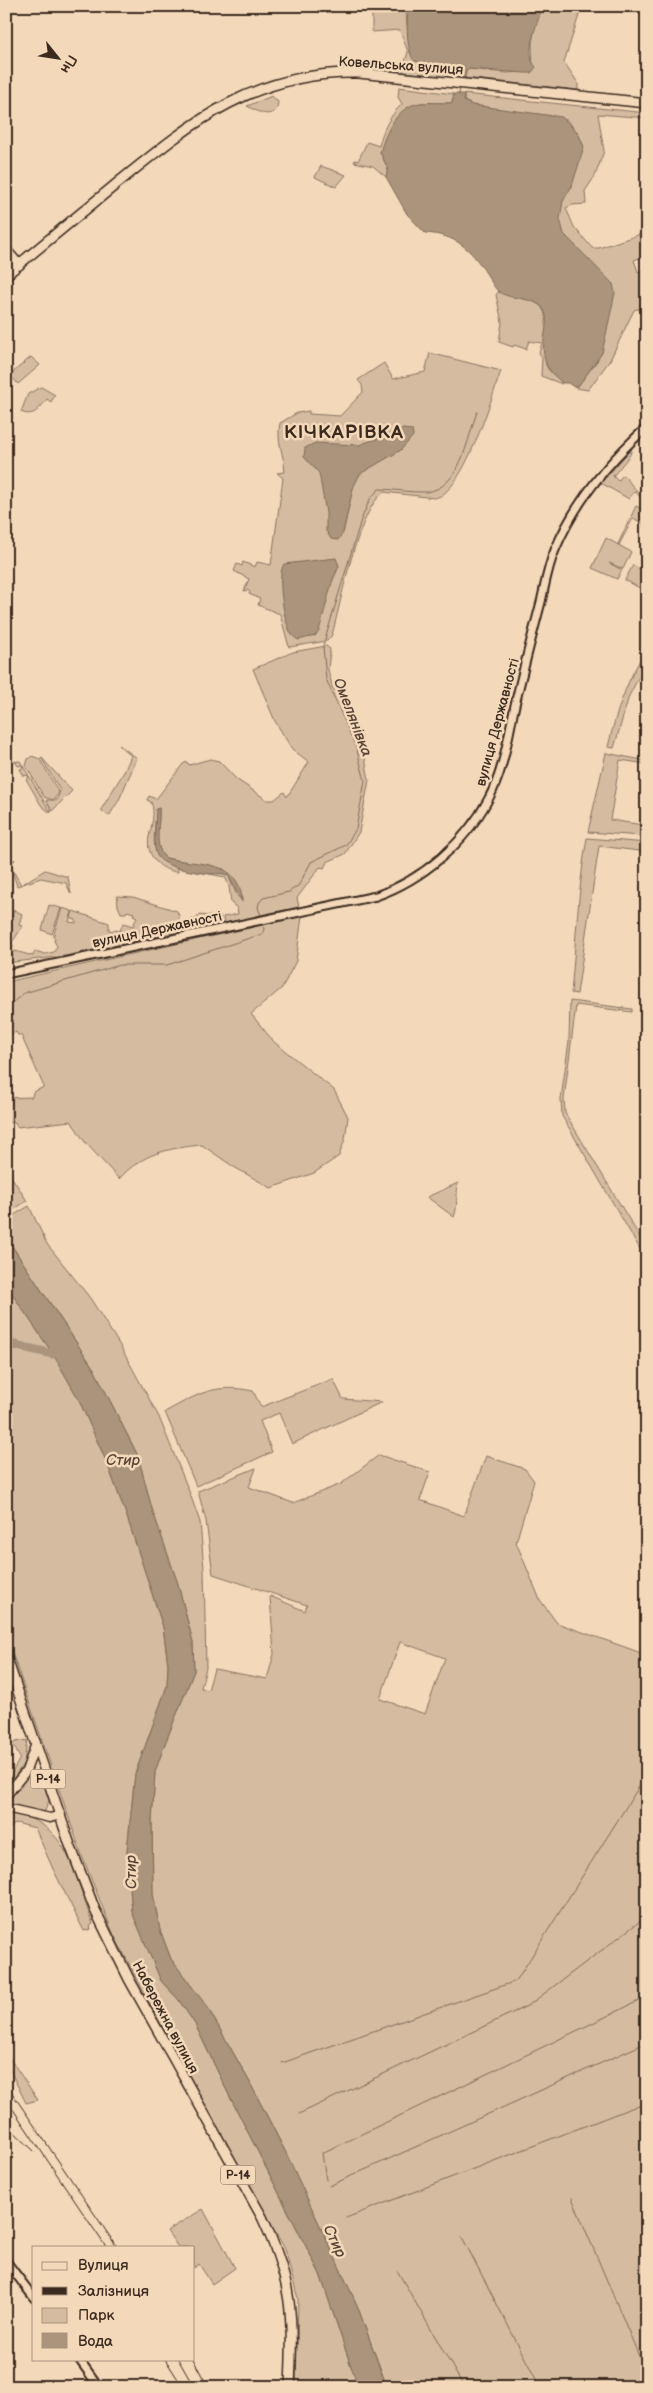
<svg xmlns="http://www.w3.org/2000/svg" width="653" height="2393" viewBox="0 0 653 2393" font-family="'Balsamiq Sans',sans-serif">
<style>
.green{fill:#d5bca1;stroke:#887360;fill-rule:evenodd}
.water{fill:#aa947c;stroke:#7e6a56}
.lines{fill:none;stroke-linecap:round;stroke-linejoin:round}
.stream{stroke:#7e6a56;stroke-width:1}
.river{stroke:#aa947c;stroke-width:9}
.tertiary-casing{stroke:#3b2a1e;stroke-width:11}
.secondary-casing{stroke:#3b2a1e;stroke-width:11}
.primary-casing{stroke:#3b2a1e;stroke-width:12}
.tertiary{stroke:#f3d8ba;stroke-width:7}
.secondary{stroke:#f3d8ba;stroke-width:8}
.primary{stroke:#f3d8ba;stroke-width:9}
.rail{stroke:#3b2a1e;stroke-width:1}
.labels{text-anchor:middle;stroke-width:5;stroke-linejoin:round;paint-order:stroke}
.shield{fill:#f3d8ba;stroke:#725e4d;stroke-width:1}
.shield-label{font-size:12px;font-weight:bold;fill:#3b2a1e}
.street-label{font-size:14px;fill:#3b2a1e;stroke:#f3d8ba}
.water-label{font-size:15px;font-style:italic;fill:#574436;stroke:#f3d8ba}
.district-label{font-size:19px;font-weight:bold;letter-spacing:1px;fill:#3b2a1e;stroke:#f3d8ba}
</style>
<rect width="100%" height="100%" fill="#f3d8ba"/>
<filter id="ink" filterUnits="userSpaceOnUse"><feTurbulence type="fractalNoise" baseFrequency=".02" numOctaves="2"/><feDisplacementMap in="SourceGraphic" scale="10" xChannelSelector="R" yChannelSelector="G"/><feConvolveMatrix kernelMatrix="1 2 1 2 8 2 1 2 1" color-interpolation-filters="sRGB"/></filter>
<g filter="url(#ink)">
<g class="green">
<path d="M 389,6 L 409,6 L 406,15 L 410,52 L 423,62 L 455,68 L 456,78 L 402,72 L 408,52 L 400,30 L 372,32 L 372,14 Z"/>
<path d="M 543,6 L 582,6 L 564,62 L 578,83 L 578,90 L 465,78 L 466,71 L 469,69 L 506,73 L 533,71 L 532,42 L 536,23 Z"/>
<path d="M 399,87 L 454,94 L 452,103 L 420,103 L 380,152 L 388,169 L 386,177 L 373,166 L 354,162 L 355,160 L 358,161 L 367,142 L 379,146 C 383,129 389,117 402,104 L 398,97 Z"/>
<path d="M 464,94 L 647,113 L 647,118 L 598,114 L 604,151 L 595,176 L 585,191 L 586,204 L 572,205 L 566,208 L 574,227 L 592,248 L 599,248 L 647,232 L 647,242 L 641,244 L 643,257 L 634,260 L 638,272 L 645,270 L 647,310 L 637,309 L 634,310 L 610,360 L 588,390 L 576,388 L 598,360 L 551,232 L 584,147 L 578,133 L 567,120 L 472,105 L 464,101 Z"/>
<path d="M 272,96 L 278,102 L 277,109 C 268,119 257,111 247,106 Z"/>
<path d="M 321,166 L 346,175 L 336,187 L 315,177 Z"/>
<path d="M 499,291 C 510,297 525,297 536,303 C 554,311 542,347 546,365 C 549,374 560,378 562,384 L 541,376 L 542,357 L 539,353 L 542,343 L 529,341 L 526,349 L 514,345 L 513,347 L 499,342 L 502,322 L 496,295 Z"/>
<path d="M 430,353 L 501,371 C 491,399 464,492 435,498 L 384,492 C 358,509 341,602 332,635 L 327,641 L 289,647 L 280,614 L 258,605 L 260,599 L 249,594 L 250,592 L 248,590 L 244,591 L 249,579 L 234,571 L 237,564 L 242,566 L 243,562 L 255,567 L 257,562 L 271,565 L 283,478 L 277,473 L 285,472 C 284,454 276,441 280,423 L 297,413 L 309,411 L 309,414 L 340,416 L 363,392 L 362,385 L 358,380 L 384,363 L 393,379 L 425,372 ZM 353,488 L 343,533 L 326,531 ZM 339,566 L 332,582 L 286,620 L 281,580 Z"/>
<path d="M 31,357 L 40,365 L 18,384 L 10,375 Z"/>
<path d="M 41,387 L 55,395 L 51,402 L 47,399 C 40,408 34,418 21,412 L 28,394 Z"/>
<path d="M 632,448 L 630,455 L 613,476 L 618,481 L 623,475 C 631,482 635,493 645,495 L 640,497 L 636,492 L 633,493 L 629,499 L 601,483 Z"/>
<path d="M 636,506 L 647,511 L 647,528 L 643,527 L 644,524 L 633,518 L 619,545 L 618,544 Z"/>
<path d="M 606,538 L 631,552 L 623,569 L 609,563 L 622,570 L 617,579 L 592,568 Z"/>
<path d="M 633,565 L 647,573 L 647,592 L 625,580 Z"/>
<path d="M 326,646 L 330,649 L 328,670 L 333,689 L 341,695 L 361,735 L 369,780 L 359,832 L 345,854 L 327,862 L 324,868 L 320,867 L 297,898 L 299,907 L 324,902 L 323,903 L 224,923 L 223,917 L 238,914 L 237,908 L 231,903 L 229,886 L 225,877 L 178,868 L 178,872 C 161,871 145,856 149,837 C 151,826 156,814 151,802 L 147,800 L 149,796 L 156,799 L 183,764 L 187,762 L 189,765 L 210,759 L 219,761 L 236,779 L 267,800 L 274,800 L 284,792 L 287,797 L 309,762 L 292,749 L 275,721 L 253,669 L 293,652 ZM 159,808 C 161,824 151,848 166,858 L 224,869 L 241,894 L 242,900 L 237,896 L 228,875 C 208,868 164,874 156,852 C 152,841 156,822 156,809 Z"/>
<path d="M 647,649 L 647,661 L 629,696 L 614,748 L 608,747 C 616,713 627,678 647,649 Z"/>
<path d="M 119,745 L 137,758 L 119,800 L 109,816 L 102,811 L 102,808 L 124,772 L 131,756 Z"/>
<path d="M 606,753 L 647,761 L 647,764 L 620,760 L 610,820 L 643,825 L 641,836 L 588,832 Z"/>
<path d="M 32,756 L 40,759 L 59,793 L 53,800 L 44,797 L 26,766 L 28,759 Z"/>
<path d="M 41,757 L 72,791 L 50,813 L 41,805 L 26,779 L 29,777 L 27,775 L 24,776 L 20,769 L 23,768 L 22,765 L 18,766 L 15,761 L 8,766 L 12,762 L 20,761 L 50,811 L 51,809 L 46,800 L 57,800 L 60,790 Z"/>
<path d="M 587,838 L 647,843 L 647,852 L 599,846 L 577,994 L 571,993 C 576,941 578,889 587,838 Z"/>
<path d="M 14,859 L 15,860 L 10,865 L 21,885 L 45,870 L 68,877 L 71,894 L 66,883 L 41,878 L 17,886 L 10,865 Z"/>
<path d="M 117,896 L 133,897 L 177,911 L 179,916 L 178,932 L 65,956 L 6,963 L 6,942 L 13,945 L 13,949 L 7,956 L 12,958 L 13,955 L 10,954 L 15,951 L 33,956 L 35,951 L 45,954 L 54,952 L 57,946 L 54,941 L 55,938 L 53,937 L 62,908 L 72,911 L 69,922 L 76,923 L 76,920 L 71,918 L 73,911 L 109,923 L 109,930 L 113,931 L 114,930 L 120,931 L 123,923 L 133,926 L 137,917 L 133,915 L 134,913 L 127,911 L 126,913 L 121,913 L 118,906 Z"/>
<path d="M 49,905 L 61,908 L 52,934 L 42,930 Z"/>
<path d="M 14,910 L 22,914 L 19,925 L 23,926 L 13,941 L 6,939 Z"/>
<path d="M 199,915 L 210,916 L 210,918 L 221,917 L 221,924 L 182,931 L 182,924 L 190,925 L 192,919 L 195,920 Z"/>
<path d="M 302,916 L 296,961 L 282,988 L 251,1014 L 274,1042 L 334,1090 L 348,1117 L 345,1139 L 339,1156 L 314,1173 L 271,1188 L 234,1167 L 202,1145 C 169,1148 142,1153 119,1179 L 85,1142 L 71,1121 L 17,1127 L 15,1122 L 9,1123 L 6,1098 L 32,1097 L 33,1092 L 44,1087 L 21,1035 L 18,1035 L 16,1032 L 11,1035 L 6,1029 L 6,982 Z"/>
<path d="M 570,1001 L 632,1009 L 632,1012 L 576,1005 L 564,1099 L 565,1113 L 647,1249 L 647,1261 L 562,1116 L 561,1099 L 569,1041 Z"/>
<path d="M 11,1176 L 27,1201 L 6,1214 L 6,1179 Z"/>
<path d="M 458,1183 C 456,1195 458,1206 454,1217 L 427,1197 Z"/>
<path d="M 29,1206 L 47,1244 L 90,1298 L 119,1344 L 159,1417 L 190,1494 L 200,1522 L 204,1569 L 206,1668 L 201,1688 L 208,1690 L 214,1669 L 267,1679 L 274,1654 L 270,1596 L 305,1611 L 307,1605 L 213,1574 L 206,1521 L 198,1491 L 256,1468 L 249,1487 L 293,1503 L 341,1484 L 379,1455 L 430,1472 L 420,1500 L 464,1516 L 486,1456 L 525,1469 L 534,1481 L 516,1542 L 540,1600 L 557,1623 L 647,1655 L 647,2387 L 387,2387 L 357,2305 L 286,2153 L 248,2079 L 208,2008 L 171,1959 L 160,1930 L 153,1894 L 152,1821 L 155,1772 L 164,1746 L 194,1671 L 193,1642 L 178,1584 L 152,1509 L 138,1456 L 94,1369 L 6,1237 L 6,1220 ZM 400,1642 L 445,1658 L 425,1714 L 380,1699 Z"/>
<path d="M 6,1285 L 53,1354 L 78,1398 L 107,1463 L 127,1517 L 163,1627 L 168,1664 L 167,1686 L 135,1774 L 127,1851 L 132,1912 L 161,1981 L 178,1999 L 195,2024 L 226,2089 L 320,2274 L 358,2387 L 324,2387 L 321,2381 L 307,2387 L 296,2387 L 298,2299 L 285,2249 L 152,2008 L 113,1933 L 82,1856 L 6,1635 Z"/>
<path d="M 333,1379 L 343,1399 L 382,1402 L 292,1444 L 279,1413 L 260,1421 L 272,1452 L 196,1486 L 165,1412 C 198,1394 214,1383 253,1391 L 261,1407 Z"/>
<path d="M 27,1740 L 24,1763 L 6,1789 L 6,1784 L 20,1758 L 14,1746 L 7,1748 L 16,1742 Z"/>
<path d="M 30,1773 L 42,1777 L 49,1801 L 45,1811 L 39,1812 L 6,1805 L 6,1800 Z"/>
<path d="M 6,1813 C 70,1819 73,1875 93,1924 L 90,1926 L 91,1929 L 84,1931 L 53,1869 L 35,1828 L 16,1823 L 8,1830 Z"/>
<path d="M 6,2053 L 38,2100 L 26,2103 L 6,2062 Z"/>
<path d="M 203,2209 L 235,2268 L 212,2284 L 199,2264 L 194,2268 L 194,2247 L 178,2247 L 167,2231 Z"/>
</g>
<g class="water">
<path d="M 409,6 L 543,6 C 538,21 523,54 536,67 L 531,73 L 525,73 L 469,69 L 466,71 L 465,78 L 456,78 L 455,68 C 448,66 419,63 415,61 C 406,55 406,16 409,6 Z"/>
<path d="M 454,94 L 464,94 L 464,101 L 472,105 L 562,117 L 578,133 L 584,147 L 572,186 L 563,201 L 560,219 L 564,234 L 613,284 L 615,293 L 602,353 L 579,385 L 574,387 L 568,383 L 563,383 C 544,369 541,356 545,333 C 546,326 548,317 544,310 C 536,296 512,301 499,292 C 494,288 490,279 486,273 C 470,248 456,235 425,233 L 407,214 L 386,177 L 388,169 L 380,152 C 386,132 397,106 420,103 C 431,102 442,103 452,103 Z"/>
<path d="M 403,429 L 412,430 L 413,436 L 401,450 L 360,474 L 353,488 L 343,533 L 338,540 L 331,539 L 326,531 L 326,513 L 319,473 L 304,457 L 305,448 L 315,443 L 359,445 Z"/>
<path d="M 336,558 L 339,566 L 332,582 L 319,631 L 315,636 L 298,640 C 297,639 292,636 292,635 C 284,624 276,575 284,564 Z"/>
<path d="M 159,808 C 160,823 153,849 166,858 C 198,866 241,858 242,902 L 228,875 C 220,872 213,875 204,873 C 192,872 159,866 156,853 C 153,842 156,820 156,809 Z"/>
<path d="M 6,1237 L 94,1369 L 138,1456 L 152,1509 L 178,1584 L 193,1642 L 194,1671 L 164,1746 L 155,1772 L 152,1821 L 153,1894 L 160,1930 L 171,1959 L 208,2008 L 248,2079 L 286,2153 L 357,2305 L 387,2387 L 358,2387 L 320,2274 L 226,2089 L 195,2024 L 178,1999 L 161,1981 L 132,1912 L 127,1851 L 135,1774 L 167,1686 L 168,1664 L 163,1627 L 127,1517 L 107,1463 L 78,1398 L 53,1354 L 6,1285 Z"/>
</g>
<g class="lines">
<g class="stream">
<path d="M 459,95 L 460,87"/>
<path d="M 262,917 L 258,908 L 259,903 L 263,898 L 289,892 L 299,885 L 311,862 L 346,845 L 356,829 L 365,781 L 356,747 L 326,679 L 323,646 L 361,520 L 370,499 L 379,489 C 394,489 411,493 426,492 C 461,488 467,439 477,412"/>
<path d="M 6,1008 L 24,993 L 120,965 L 167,965 L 262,934 L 264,930 L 263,924"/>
<path d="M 282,2063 L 516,1981 L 647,1774"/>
<path d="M 299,2114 L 529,2005 L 647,1916"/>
<path d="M 326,2180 L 322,2153 L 647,1997"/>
<path d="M 329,2186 L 641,2045 L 647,2046"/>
<path d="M 572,2198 L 647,2375"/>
<path d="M 346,2218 L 647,2102"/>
<path d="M 462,2237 L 540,2387"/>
<path d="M 398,2272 L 464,2387"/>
</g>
<path class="river" d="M 6,1343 L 53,1354 L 63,1348"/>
<defs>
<g id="tertiary">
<path d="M 6,974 L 376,896 C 422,880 465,843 488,800 C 504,771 508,736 515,705 C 523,670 532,636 541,602 C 545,585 548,566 555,550 C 575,502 608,462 647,427"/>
<path d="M 6,2261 L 34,2298"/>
<path d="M 79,2359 L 99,2387"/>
</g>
<g id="secondary">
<path d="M 6,1796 L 26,1771 L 36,1743"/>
<path d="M 6,1808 L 50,1818 L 61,1815"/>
</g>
<g id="primary">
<path d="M 6,250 L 19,265"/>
<path d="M 6,275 C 44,244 82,212 120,181 C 195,120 256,71 359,73 L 647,103"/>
<path d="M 6,1656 L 70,1845 L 95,1910 L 129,1979 L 262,2217 C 293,2283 293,2315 290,2387"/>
</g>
</defs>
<use href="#tertiary" class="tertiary-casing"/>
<use href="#secondary" class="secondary-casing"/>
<use href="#primary" class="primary-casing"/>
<use href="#tertiary" class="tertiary"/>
<use href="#secondary" class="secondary"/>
<use href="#primary" class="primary"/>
<g class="rail">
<path d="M 6,2084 L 117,2247"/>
<path d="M 6,2099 L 106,2247"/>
<path d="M 6,2124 L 35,2152"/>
<path d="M 165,2359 L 183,2387"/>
<path d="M 178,2359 L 194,2387"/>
<path d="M 193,2359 L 208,2387"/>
</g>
</g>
</g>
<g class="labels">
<g class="shield">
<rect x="30.5" y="1769.5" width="35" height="19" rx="4"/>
<rect x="220.5" y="2165.5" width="35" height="19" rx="4"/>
</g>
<g class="shield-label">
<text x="48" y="1783">Р-14</text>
<text x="238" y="2179">Р-14</text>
</g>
<g class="street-label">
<text transform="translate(401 65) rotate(4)" y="5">Ковельська вулиця</text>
<text transform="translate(497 722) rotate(-75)" y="5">вулиця Державності</text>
<text transform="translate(157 929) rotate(-12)" y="5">вулиця Державності</text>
<text transform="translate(166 2017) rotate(62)" y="5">Набережна вулиця</text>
</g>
<g class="water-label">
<text transform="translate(353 717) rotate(69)" y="5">Омелянівка</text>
<text x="123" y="1465">Стир</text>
<text transform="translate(131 1872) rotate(-91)" y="5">Стир</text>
<text transform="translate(335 2241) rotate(65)" y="5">Стир</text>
</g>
<g class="district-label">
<text x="344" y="438">КІЧКАРІВКА</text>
</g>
</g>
<rect width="653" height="2393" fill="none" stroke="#f3d8ba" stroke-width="25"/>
<rect x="12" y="12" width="628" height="2368" fill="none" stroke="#3b2a1e" stroke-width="2" filter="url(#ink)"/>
<rect x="32" y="2246" width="162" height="115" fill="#f3d8ba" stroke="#a9927c"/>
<rect x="42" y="2262" width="25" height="8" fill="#f3d8ba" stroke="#a9927c"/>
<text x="78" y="2270" font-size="15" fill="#3b2a1e">Вулиця</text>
<rect x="42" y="2287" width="25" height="8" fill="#3b2a1e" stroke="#a9927c"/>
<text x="78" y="2296" font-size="15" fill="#3b2a1e">Залізниця</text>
<rect x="42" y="2308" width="25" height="15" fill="#d5bca1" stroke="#a9927c"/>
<text x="78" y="2320" font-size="15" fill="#3b2a1e">Парк</text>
<rect x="42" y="2333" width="25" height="15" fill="#aa947c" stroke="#a9927c"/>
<text x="78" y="2346" font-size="15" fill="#3b2a1e">Вода</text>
<g transform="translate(58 58) rotate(120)" stroke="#f3d8ba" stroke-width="4" paint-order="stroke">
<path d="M0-4L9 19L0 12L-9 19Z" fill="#3b2a1e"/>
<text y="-8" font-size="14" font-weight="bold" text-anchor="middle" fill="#3b2a1e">Пн</text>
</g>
</svg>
